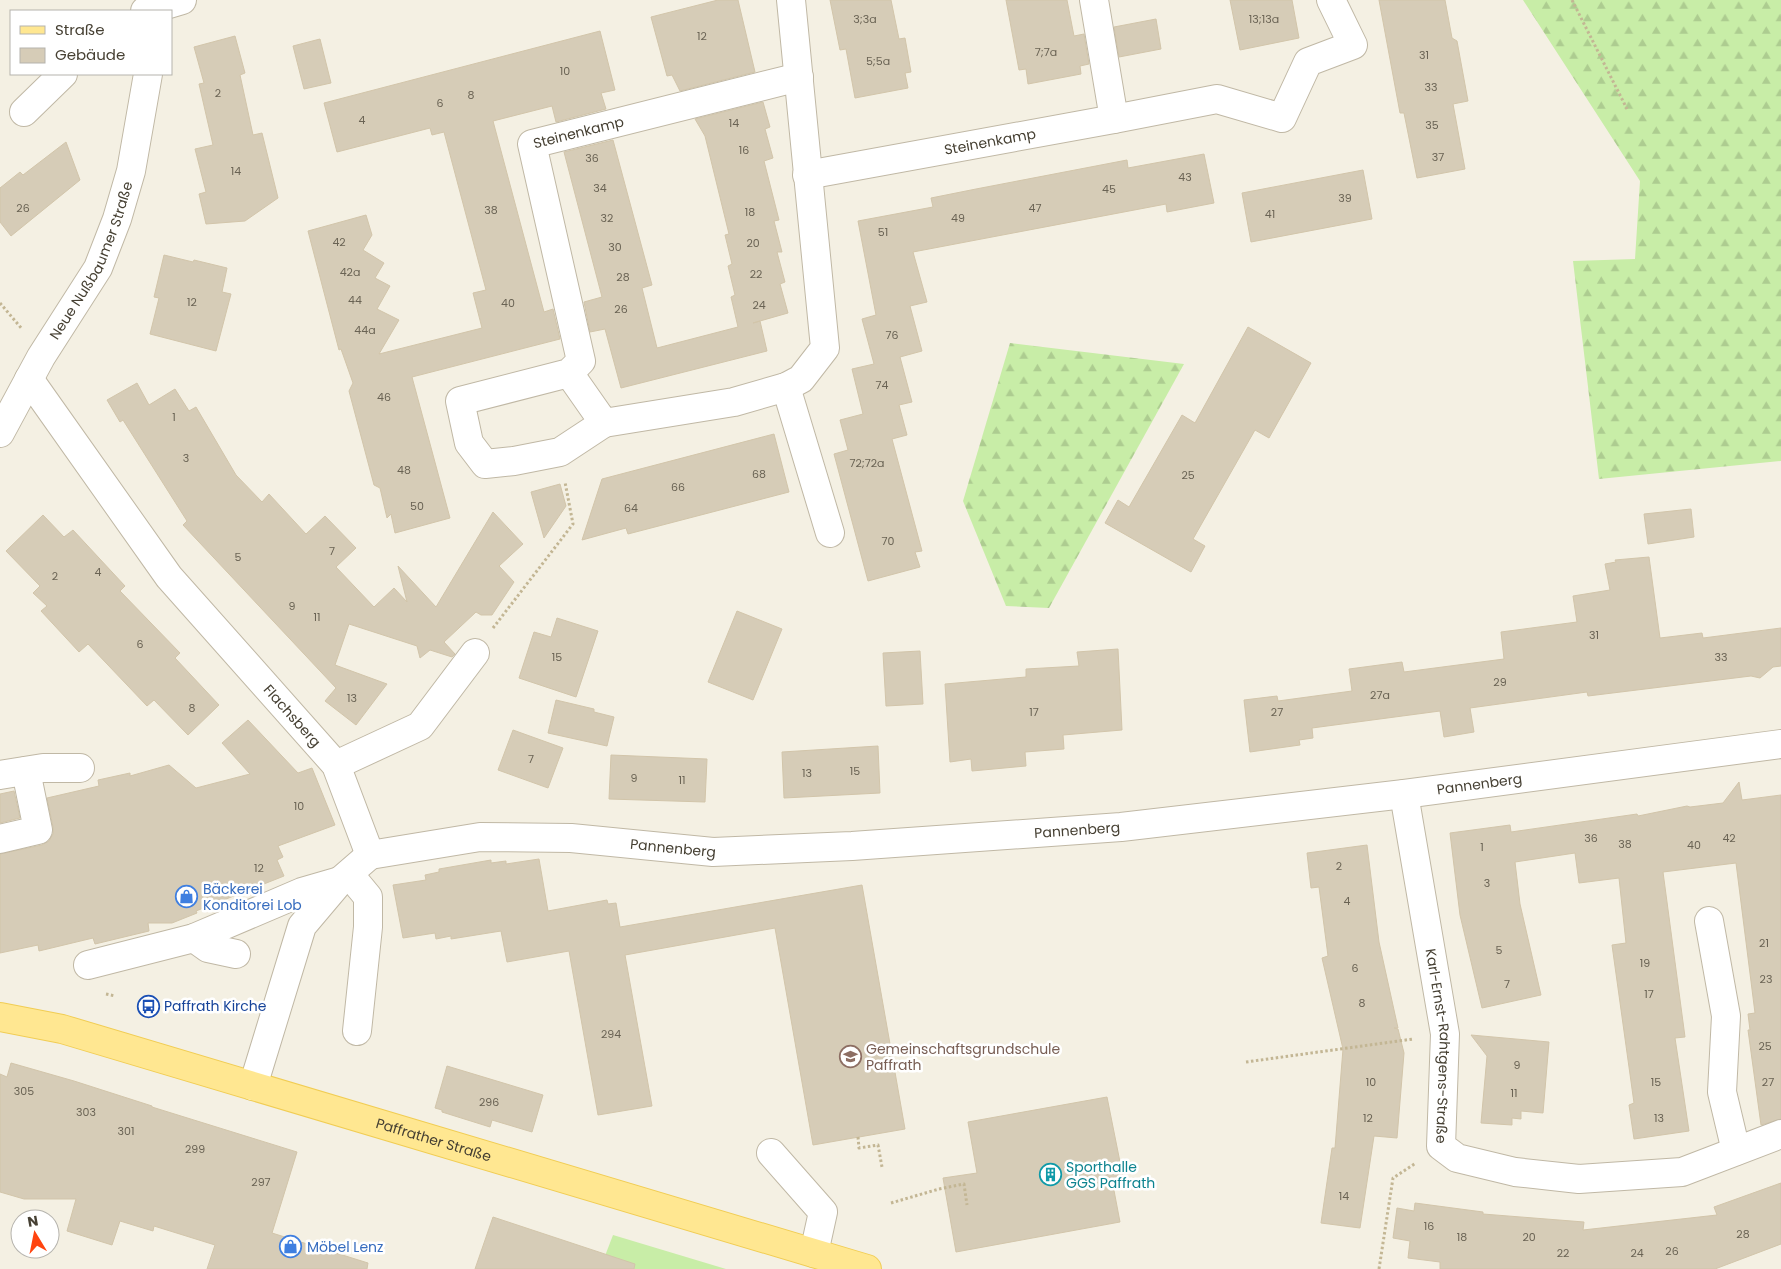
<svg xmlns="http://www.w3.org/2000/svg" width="1781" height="1269" viewBox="0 0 1781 1269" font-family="Poppins,sans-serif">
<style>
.green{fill:#c8eda7}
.forest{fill:url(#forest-firs)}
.building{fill:#d6ccb7;stroke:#d2c5aa}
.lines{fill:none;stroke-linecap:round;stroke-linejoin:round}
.minor-casing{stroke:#c0b8a5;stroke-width:30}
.major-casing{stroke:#f1cd54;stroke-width:30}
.path{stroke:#c3b694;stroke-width:3;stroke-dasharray:2.5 2.5;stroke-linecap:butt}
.minor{stroke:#fff;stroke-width:28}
.major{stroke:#ffe791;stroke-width:28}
.labels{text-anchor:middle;stroke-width:5;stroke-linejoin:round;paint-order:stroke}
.number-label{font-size:11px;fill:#6a6354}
.street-label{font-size:14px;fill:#464033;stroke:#fff}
.shop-label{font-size:14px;fill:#366cbe;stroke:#fff;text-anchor:start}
.transit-label{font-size:14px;fill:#164399;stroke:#fff;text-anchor:start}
.education-label{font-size:14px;fill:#785e54;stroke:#fff;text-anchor:start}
.culture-label{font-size:14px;fill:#0d838f;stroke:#fff;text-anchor:start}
</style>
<defs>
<pattern id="forest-firs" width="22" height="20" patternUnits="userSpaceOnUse" patternTransform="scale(1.25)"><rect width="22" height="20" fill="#c8eda7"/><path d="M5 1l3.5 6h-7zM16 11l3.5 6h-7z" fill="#adcc90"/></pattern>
</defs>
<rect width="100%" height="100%" fill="#f4f0e3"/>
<path class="green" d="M 613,1235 L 726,1269 L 600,1269 Z"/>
<g class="forest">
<path d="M 1523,0 L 1781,0 L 1781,461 L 1599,479 L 1573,261 L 1635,259 L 1640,181 Z"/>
<path d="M 1010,343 L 1184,364 L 1049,608 L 1006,606 L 963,501 Z"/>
</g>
<g class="building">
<path d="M 718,0 L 738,0 L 755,72 L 680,91 L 672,75 L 667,76 L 651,17 Z"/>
<path d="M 830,0 L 891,0 L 899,39 L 905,38 L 911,72 L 905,73 L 908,88 L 855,98 L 846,49 L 840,50 Z"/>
<path d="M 1006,0 L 1067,0 L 1074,36 L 1084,34 L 1089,64 L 1080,66 L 1081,74 L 1028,84 L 1026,69 L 1019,70 Z"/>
<path d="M 1230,0 L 1292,0 L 1299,38 L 1240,50 Z"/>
<path d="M 1379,0 L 1445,0 L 1452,38 L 1457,41 L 1468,101 L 1453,104 L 1465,169 L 1417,178 L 1404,113 L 1400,113 Z"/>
<path d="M 1156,19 L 1161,49 L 1119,57 L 1114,27 Z"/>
<path d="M 600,31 L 615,90 L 601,93 L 606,109 L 556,122 L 552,106 L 493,121 L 544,312 L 553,309 L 560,339 L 412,377 L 450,518 L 395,533 L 391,514 L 387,518 L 380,488 L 374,485 L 349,391 L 353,383 L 341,349 L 339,350 L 308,231 L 366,215 L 372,235 L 363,250 L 384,263 L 375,278 L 390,286 L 377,309 L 399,320 L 379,354 L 482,328 L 473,293 L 486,290 L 444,132 L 432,135 L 430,128 L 337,152 L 324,103 Z"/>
<path d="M 235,36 L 245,73 L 240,75 L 253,135 L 262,133 L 278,198 L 245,221 L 206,224 L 199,194 L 206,192 L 195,149 L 213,145 L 199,84 L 204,83 L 194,47 Z"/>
<path d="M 320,39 L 331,83 L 304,89 L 293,46 Z"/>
<path d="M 763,102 L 770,127 L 765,129 L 773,158 L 764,161 L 779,220 L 774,221 L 782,252 L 777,252 L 785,282 L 780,284 L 788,313 L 753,323 L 760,321 L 767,351 L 621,388 L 605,329 L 590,332 L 584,302 L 602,297 L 564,152 L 613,140 L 652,285 L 642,288 L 657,348 L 738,327 L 731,297 L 735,295 L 728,266 L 732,264 L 725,235 L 729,234 L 705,136 L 695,119 Z"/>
<path d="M 66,142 L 80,180 L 11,236 L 0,222 L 0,188 L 20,172 L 23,175 Z"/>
<path d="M 1204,154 L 1214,203 L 1167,212 L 1166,204 L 913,252 L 927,302 L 910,306 L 922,351 L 900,357 L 912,402 L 899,405 L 907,435 L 892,439 L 922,551 L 915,552 L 920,567 L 868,581 L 834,454 L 848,450 L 840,420 L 863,414 L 852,369 L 874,364 L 862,319 L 876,315 L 858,221 L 933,207 L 931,198 L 976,189 L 1127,160 L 1128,168 Z"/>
<path d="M 1363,170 L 1372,219 L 1251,242 L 1242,193 Z"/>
<path d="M 164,255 L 193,262 L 194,260 L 227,268 L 222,292 L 231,294 L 216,351 L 150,334 L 159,298 L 154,297 Z"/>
<path d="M 1248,327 L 1311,363 L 1269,438 L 1255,430 L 1193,539 L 1205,546 L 1191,572 L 1105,523 L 1118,500 L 1129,507 L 1182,415 L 1195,423 Z"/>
<path d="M 137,383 L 149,405 L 175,389 L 189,411 L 196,407 L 236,475 L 262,502 L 269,494 L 306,534 L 325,516 L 356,548 L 336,567 L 374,607 L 394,588 L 407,602 L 398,566 L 436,607 L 493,512 L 523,544 L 499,566 L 514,582 L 492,615 L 481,615 L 476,612 L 444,642 L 455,654 L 452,657 L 430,650 L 420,658 L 417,646 L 349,624 L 335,665 L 387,684 L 356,725 L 325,701 L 336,688 L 183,525 L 187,521 L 123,420 L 120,422 L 107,400 Z"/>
<path d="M 774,434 L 789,492 L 628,534 L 626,528 L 582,540 L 602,479 Z"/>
<path d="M 560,484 L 566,506 L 544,538 L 531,492 Z"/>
<path d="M 1691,509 L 1694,537 L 1648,544 L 1644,514 Z"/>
<path d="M 43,515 L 64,537 L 73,530 L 125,586 L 120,591 L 180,653 L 175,658 L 219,705 L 188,735 L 154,700 L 147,706 L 88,644 L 79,652 L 41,611 L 47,606 L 33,593 L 40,586 L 6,551 Z"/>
<path d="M 1649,557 L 1660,638 L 1702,633 L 1703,638 L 1781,628 L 1781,666 L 1773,667 L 1760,678 L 1751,676 L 1588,696 L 1587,692 L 1470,708 L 1474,732 L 1444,737 L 1440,711 L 1312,728 L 1313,738 L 1299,740 L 1300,745 L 1250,752 L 1244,700 L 1277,696 L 1278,701 L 1352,691 L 1349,669 L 1402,662 L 1404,672 L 1504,659 L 1501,632 L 1577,622 L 1573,596 L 1610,590 L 1605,564 L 1616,562 L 1615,560 Z"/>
<path d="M 737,611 L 782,629 L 753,700 L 708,682 Z"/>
<path d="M 557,618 L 598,631 L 576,697 L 519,678 L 534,632 L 551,637 Z"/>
<path d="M 1118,649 L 1122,730 L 1063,735 L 1064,749 L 1025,752 L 1026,766 L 972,771 L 971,759 L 950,762 L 945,684 L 1026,677 L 1026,669 L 1079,666 L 1077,652 Z"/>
<path d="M 920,651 L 923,704 L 886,706 L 883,653 Z"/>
<path d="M 556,700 L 594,709 L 594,712 L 614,717 L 607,746 L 548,733 Z"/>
<path d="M 248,720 L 298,773 L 312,768 L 335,825 L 278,846 L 283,857 L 277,860 L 284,876 L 196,911 L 197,913 L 172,923 L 148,923 L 149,931 L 95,944 L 93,938 L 39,951 L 38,945 L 0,953 L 0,854 L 42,845 L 49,841 L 53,834 L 53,827 L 47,798 L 99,786 L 98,780 L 130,773 L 130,776 L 169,765 L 196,788 L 250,774 L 222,743 Z"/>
<path d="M 513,730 L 563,748 L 548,788 L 498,770 Z"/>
<path d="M 878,746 L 880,793 L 784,798 L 782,752 Z"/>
<path d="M 611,755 L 707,759 L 705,802 L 609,799 Z"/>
<path d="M 1739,782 L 1742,800 L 1781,795 L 1781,1119 L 1761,1125 L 1748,1030 L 1750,1030 L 1748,1014 L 1755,1013 L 1736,863 L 1663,872 L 1685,1037 L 1675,1038 L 1689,1131 L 1634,1139 L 1629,1105 L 1634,1103 L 1612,945 L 1626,943 L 1619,878 L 1579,883 L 1575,853 L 1515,862 L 1520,904 L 1541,995 L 1482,1008 L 1460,915 L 1450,833 L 1510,825 L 1511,832 L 1637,814 L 1638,816 L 1687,806 L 1690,807 L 1723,803 Z"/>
<path d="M 14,791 L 20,818 L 0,823 L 0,794 Z"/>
<path d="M 1367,845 L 1379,942 L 1398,1028 L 1394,1028 L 1398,1029 L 1404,1053 L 1397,1138 L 1374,1136 L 1360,1228 L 1321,1223 L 1332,1148 L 1335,1148 L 1343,1049 L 1322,958 L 1328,956 L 1319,887 L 1311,888 L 1307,853 Z"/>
<path d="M 539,859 L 548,911 L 607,900 L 608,904 L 616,903 L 620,927 L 862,885 L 905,1129 L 813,1145 L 775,928 L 625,955 L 652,1106 L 598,1115 L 569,951 L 507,962 L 501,931 L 451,939 L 451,936 L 436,939 L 435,933 L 403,938 L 393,885 L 426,880 L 425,875 L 439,872 L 439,869 L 491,860 L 491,863 L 506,861 L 506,864 Z"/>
<path d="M 1471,1035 L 1549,1042 L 1543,1113 L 1521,1111 L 1521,1119 L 1512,1118 L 1512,1125 L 1481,1123 L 1487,1056 Z"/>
<path d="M 11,1063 L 74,1081 L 152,1106 L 152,1107 L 297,1152 L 272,1233 L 368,1263 L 367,1269 L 207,1269 L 215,1245 L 154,1226 L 153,1231 L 120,1221 L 112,1245 L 67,1231 L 76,1199 L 24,1199 L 0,1192 L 0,1074 L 7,1077 Z"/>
<path d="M 447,1066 L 543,1095 L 532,1132 L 492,1120 L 490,1127 L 442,1112 L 442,1110 L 435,1108 Z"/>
<path d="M 1107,1097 L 1123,1177 L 1112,1180 L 1120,1222 L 956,1252 L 943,1178 L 977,1173 L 968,1122 Z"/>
<path d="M 1781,1183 L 1781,1244 L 1715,1269 L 1440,1269 L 1440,1262 L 1408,1258 L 1410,1241 L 1393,1238 L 1397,1208 L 1414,1211 L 1415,1203 L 1483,1212 L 1483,1214 L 1584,1222 L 1583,1230 L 1717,1215 L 1714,1207 Z"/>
<path d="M 493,1217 L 635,1264 L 634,1269 L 475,1269 Z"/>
</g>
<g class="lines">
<defs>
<g id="minor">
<path d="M 1094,0 L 1114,119"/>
<path d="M 145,11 L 182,0"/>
<path d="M 24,112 L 63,74"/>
<path id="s1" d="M 807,175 L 1114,119 L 1217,99 L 1282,118 L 1308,62 L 1353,45 L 1331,0"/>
<path d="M 569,373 L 604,423 L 734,402 L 786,387 L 801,379 L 825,348 L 791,0"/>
<path id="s2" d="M 29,379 L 169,577 L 336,765 L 370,855"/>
<path d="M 786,387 L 830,533"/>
<path id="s3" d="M 604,423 L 560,452 L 514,461 L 485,464 L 469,443 L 460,401 L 569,373 L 581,361 L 532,144 L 799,77"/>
<path id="s4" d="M 0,433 L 41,357 L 98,268 L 117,219 L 131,171 L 148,74"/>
<path d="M 336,765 L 420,726 L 475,653"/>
<path d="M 0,775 L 43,768 L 80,768"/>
<path id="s5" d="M 1404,794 L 1445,1034 L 1441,1146 L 1457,1158 L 1515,1172 L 1579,1179 L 1682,1172 L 1781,1134"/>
<path d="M 0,839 L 38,830 L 26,771"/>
<path id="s6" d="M 370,855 L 480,837 L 571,838 L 713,852 L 852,846 L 1121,827 L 1404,794 L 1781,744"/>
<path d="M 349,874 L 368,897 L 368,927 L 357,1031"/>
<path d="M 1709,921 L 1726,1016 L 1722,1092 L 1736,1151"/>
<path d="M 194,938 L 208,948 L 236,954"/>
<path d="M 88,965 L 194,938 L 302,892 L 340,881"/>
<path d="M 253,1086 L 302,926 L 340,881 L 370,855"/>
<path d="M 771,1153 L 823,1212 L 814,1253"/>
</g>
<g id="major">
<path id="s7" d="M 0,1017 L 62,1029 L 867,1269"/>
</g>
</defs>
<use href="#minor" class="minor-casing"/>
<use href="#major" class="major-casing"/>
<g class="path">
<path d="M 1572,0 L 1627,109"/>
<path d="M 0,303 L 22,329"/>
<path d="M 493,628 L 573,524 L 565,482"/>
<path d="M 106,994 L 115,996"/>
<path d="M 1246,1062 L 1413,1039"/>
<path d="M 858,1137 L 859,1148 L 878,1145 L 882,1167"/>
<path d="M 891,1203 L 939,1189 L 964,1184 L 967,1205"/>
<path d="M 1379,1269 L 1393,1178 L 1416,1163"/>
</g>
<use href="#minor" class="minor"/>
<use href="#major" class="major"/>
</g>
<defs>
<symbol id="shop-ring" viewBox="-11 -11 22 22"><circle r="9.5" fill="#fff" stroke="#3f7fe0" stroke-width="1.5"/><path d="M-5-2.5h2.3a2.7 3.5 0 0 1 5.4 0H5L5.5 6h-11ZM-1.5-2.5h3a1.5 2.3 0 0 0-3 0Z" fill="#3f7fe0"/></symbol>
<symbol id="bus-ring" viewBox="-11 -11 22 22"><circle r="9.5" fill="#fff" stroke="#1a4fb4" stroke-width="1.5"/><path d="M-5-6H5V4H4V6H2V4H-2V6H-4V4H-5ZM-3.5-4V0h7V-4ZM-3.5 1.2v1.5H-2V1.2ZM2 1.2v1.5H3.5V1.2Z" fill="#1a4fb4"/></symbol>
<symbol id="school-ring" viewBox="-11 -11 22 22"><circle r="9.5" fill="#fff" stroke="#8d6e63" stroke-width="1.5"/><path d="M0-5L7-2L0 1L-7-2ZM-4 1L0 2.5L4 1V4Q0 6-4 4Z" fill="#8d6e63"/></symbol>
<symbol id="building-ring" viewBox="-11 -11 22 22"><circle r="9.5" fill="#fff" stroke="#0f9aa8" stroke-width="1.5"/><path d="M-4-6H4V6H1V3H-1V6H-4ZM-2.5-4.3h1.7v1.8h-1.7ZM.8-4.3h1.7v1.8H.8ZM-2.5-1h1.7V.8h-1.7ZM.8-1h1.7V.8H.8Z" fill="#0f9aa8"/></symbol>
</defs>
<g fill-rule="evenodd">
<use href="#shop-ring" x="174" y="884" width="25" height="25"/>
<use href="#bus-ring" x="136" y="994" width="25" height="25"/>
<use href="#school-ring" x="838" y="1044" width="25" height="25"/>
<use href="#building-ring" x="1038" y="1162" width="25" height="25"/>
<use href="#shop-ring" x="278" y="1234" width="25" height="25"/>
</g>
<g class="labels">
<g class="number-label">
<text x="865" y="23">3;3a</text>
<text x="1264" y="23">13;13a</text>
<text x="702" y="40">12</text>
<text x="1046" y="56">7;7a</text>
<text x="1424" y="59">31</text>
<text x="878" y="65">5;5a</text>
<text x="565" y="75">10</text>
<text x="1431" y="91">33</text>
<text x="218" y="97">2</text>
<text x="471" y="99">8</text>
<text x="440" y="107">6</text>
<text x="362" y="124">4</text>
<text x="734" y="127">14</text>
<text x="1432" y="129">35</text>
<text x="744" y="154">16</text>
<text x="1438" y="161">37</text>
<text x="592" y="162">36</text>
<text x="236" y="175">14</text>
<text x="1185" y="181">43</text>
<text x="600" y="192">34</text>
<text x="1109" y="193">45</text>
<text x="1345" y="202">39</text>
<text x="23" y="212">26</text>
<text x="1035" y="212">47</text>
<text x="491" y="214">38</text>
<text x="750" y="216">18</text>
<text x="1270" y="218">41</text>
<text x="607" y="222">32</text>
<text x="958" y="222">49</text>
<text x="883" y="236">51</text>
<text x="339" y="246">42</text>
<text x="753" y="247">20</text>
<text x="615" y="251">30</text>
<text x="350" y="276">42a</text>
<text x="756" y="278">22</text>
<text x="623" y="281">28</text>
<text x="355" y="304">44</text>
<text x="192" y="306">12</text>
<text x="508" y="307">40</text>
<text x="759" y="309">24</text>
<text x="621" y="313">26</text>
<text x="365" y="334">44a</text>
<text x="892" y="339">76</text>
<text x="882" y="389">74</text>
<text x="384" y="401">46</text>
<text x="174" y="421">1</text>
<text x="186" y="462">3</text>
<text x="867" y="467">72;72a</text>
<text x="404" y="474">48</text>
<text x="759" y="478">68</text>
<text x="1188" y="479">25</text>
<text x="678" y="491">66</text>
<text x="417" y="510">50</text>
<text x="631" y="512">64</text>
<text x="888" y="545">70</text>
<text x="332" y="555">7</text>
<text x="238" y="561">5</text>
<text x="98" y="576">4</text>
<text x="55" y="580">2</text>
<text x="292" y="610">9</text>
<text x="317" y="621">11</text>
<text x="1594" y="639">31</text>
<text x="140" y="648">6</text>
<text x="557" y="661">15</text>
<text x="1721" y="661">33</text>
<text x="1500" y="686">29</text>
<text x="1380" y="699">27a</text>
<text x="352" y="702">13</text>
<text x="192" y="712">8</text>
<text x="1034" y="716">17</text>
<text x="1277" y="716">27</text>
<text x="531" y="763">7</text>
<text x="855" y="775">15</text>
<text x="807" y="777">13</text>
<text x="634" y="782">9</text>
<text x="682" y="784">11</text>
<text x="299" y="810">10</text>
<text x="1591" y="842">36</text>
<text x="1729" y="842">42</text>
<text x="1625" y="848">38</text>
<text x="1694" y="849">40</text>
<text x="1482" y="851">1</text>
<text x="1339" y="870">2</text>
<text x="259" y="872">12</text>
<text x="1487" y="887">3</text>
<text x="1347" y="905">4</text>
<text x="1764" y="947">21</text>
<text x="1499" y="954">5</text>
<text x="1645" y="967">19</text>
<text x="1355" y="972">6</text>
<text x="1766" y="983">23</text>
<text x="1507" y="988">7</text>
<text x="1649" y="998">17</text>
<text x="1362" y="1007">8</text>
<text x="611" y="1038">294</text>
<text x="1765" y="1050">25</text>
<text x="1517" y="1069">9</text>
<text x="1371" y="1086">10</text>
<text x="1656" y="1086">15</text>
<text x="1768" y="1086">27</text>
<text x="24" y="1095">305</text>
<text x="1514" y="1097">11</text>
<text x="489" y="1106">296</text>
<text x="86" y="1116">303</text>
<text x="1368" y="1122">12</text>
<text x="1659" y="1122">13</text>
<text x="126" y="1135">301</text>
<text x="195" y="1153">299</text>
<text x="261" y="1186">297</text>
<text x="1344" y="1200">14</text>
<text x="1429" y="1230">16</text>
<text x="1743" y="1238">28</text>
<text x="1462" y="1241">18</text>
<text x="1529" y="1241">20</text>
<text x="1672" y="1255">26</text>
<text x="1563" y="1257">22</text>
<text x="1637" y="1257">24</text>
</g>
<g class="street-label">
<text dy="5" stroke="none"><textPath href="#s3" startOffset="598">Steinenkamp</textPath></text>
<text dy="5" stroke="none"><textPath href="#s1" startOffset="186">Steinenkamp</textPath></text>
<text dy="5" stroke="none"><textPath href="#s4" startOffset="196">Neue Nußbaumer Straße</textPath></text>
<text dy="5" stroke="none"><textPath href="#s2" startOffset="428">Flachsberg</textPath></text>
<text dy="5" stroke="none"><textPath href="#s6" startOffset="1115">Pannenberg</textPath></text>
<text dy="5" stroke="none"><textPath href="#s6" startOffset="710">Pannenberg</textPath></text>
<text dy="5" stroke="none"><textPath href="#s6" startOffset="305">Pannenberg</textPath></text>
<text dy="5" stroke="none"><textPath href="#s5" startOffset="255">Karl-Ernst-Rahtgens-Straße</textPath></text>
<text dy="5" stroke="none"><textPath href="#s7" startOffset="451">Paffrather Straße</textPath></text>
</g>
<g class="shop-label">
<text x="203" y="894">Bäckerei<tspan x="203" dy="16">Konditorei Lob</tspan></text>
<text x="307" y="1252">Möbel Lenz</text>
</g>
<g class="transit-label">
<text x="164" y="1011">Paffrath Kirche</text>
</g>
<g class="education-label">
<text x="866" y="1054">Gemeinschaftsgrundschule<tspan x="866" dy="16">Paffrath</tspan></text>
</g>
<g class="culture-label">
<text x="1066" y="1172">Sporthalle<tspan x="1066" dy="16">GGS Paffrath</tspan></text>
</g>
</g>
<rect x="10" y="10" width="162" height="65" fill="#ffffff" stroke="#b5b3ad"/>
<rect x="20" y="26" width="25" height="8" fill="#ffe791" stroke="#b5b3ad"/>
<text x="55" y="35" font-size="15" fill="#464033">Straße</text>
<rect x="20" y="48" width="25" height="15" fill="#d6ccb7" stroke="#b5b3ad"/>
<text x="55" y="60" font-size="15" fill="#464033">Gebäude</text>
<g transform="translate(35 1234) rotate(350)"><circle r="24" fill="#ffffff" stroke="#b5b3ad"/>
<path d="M0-4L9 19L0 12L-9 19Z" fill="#ff440f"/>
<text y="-8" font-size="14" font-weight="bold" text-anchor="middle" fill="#464033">N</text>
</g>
</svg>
